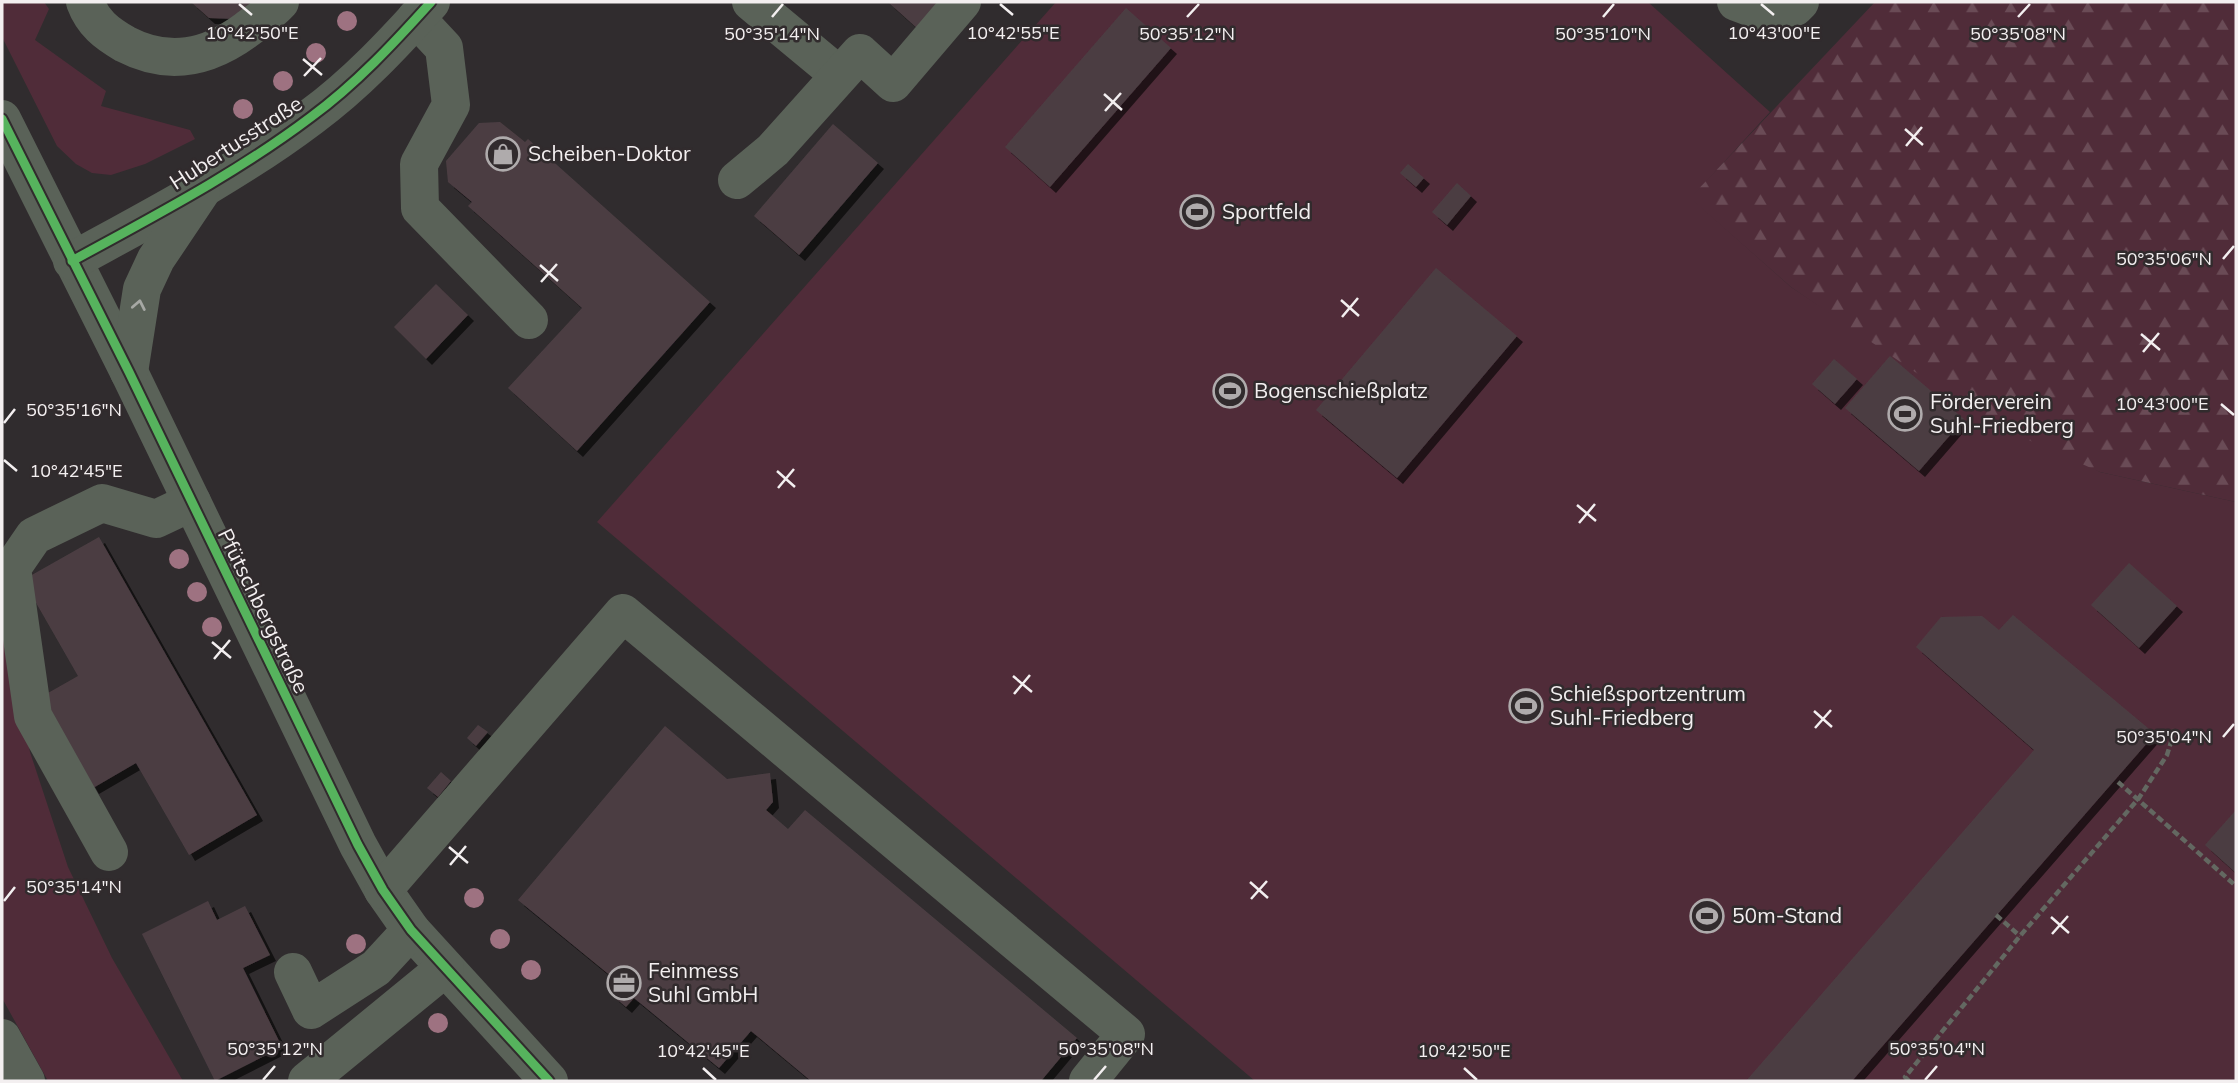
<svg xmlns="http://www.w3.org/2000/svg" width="2238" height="1083" viewBox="0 0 2238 1083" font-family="Mulish,sans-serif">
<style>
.green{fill:#502c39}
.forest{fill:url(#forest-firs)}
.building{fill:#4c3e43;filter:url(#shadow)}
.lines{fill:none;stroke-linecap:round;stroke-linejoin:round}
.path{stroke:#636861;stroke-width:4.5;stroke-dasharray:7 3.5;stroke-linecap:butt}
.minor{stroke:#5a6258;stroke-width:38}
.cycleway-casing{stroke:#312b2d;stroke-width:13}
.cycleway{stroke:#56b35d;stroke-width:9}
.tree{fill:#9e7281}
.oneway{stroke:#a6a8a4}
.ticks{fill:none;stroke:#f3eff0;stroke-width:2.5}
.labels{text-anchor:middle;stroke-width:5;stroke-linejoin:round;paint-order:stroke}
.street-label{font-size:21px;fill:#f3eff0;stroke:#312b2d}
.poi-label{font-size:21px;fill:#f3eff0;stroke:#312b2d;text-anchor:start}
.ticks-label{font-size:18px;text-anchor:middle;fill:#f3eff0;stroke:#312b2d;stroke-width:5;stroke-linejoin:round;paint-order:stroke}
</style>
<defs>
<pattern id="forest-firs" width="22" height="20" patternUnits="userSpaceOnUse" patternTransform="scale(1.75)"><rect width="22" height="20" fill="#502c39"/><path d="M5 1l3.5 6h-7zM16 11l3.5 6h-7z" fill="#6a4b56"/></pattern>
<filter id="shadow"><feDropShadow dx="6" dy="6" stdDeviation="0" flood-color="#0009"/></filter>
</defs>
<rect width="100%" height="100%" fill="#302c2e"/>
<g class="green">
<path d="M 2,2 L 44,2 L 49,9 L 35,40 L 106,91 L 101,106 L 190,130 L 195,139 L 145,164 L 111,175 L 92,173 L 76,164 L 57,146 L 2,37 Z"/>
<path d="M 1056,2 L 1648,2 L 1770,112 L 1691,198 L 1791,287 L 1862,334 L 2100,472 L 2236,502 L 2236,1081 L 1255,1081 L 597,522 Z"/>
<path d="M 2,613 L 30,752 L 68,867 L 112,958 L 183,1081 L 48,1081 L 2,998 Z"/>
</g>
<path class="forest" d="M 1875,2 L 2236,2 L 2236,502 L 2100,472 L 1988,422 L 1791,287 L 1690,198 Z"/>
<g class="building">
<path d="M 191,2 L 251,2 L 236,19 L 209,18 Z"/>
<path d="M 888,2 L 944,2 L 919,30 Z"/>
<path d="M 1126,8 L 1171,48 L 1050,187 L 1005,147 Z"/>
<path d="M 500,122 L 525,142 L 528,139 L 710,302 L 577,451 L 508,388 L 582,308 L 468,206 L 472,202 L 448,182 L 446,161 L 479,123 Z"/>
<path d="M 833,124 L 878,163 L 799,255 L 754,216 Z"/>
<path d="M 1408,164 L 1424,178 L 1416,187 L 1400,173 Z"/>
<path d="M 1457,183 L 1471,196 L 1447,225 L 1432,212 Z"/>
<path d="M 1436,268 L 1517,336 L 1397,478 L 1316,410 Z"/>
<path d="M 436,284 L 468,315 L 426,359 L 394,327 Z"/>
<path d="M 1890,356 L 1964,419 L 1919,471 L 1845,408 Z"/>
<path d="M 1834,359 L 1857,379 L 1835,404 L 1812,384 Z"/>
<path d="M 99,537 L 257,815 L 189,855 L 136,763 L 93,788 L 41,697 L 78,676 L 23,580 Z"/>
<path d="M 2129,563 L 2177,606 L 2139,648 L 2091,605 Z"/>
<path d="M 2013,615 L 2155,734 L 1852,1081 L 1746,1081 L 2034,750 L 1916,647 L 1941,617 L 1982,616 L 1999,630 Z"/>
<path d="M 478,725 L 488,732 L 476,746 L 467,738 Z"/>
<path d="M 665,726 L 727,779 L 770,773 L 773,802 L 766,810 L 788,829 L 805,810 L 1077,1038 L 1041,1081 L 811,1081 L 751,1031 L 719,1068 L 634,998 L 626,1007 L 613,996 L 612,977 L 518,900 Z"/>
<path d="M 441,772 L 451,781 L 438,797 L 427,788 Z"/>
<path d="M 2236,810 L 2236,873 L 2205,845 Z"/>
<path d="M 208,901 L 217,920 L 245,906 L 270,955 L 243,968 L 282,1047 L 215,1081 L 142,934 Z"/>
</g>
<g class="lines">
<g class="path">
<path d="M 2118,782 L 2236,886"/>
<path d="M 1996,915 L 2020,936"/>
<path d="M 1909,1081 L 1905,1077 L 2020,936 L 2139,798 L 2167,755 L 2175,729"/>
</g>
<g class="minor">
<path d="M 85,2 C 93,23 106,33 125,44 C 169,67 208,58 246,30 C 258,21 270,13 280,2"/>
<path d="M 751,2 L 839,75"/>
<path d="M 1736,2 L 1760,11 L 1795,7 L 1800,2"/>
<path d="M 416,18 L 444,48 L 451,105 L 419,164 L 420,208 L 529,320"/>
<path d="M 2,119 L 129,372 L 358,845 L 383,890 L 411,930 L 549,1081"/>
<path d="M 737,180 L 773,150 L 860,53 L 893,83 L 962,2"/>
<path d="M 72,261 C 154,216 237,173 311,117 C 356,84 394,43 431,2"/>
<path d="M 129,372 L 142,289 L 156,259 L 201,192"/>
<path d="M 109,852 L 33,716 L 12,568 L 34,536 L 102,503 L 156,519 L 192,502"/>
<path d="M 383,890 L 623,613 L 1126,1034 L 1088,1081"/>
<path d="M 293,972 L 311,1010 L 376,968 L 411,930"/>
<path d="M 2,1038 L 26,1081"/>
<path d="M 307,1081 L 445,968"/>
</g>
<defs>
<g id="cycleway">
<path d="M 2,119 L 129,372 L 358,845 L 383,890 L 411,930 L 549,1081"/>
<path d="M 72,261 C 154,216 237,173 311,117 C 356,84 394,43 431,2"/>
</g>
</defs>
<use href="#cycleway" class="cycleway-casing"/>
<use href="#cycleway" class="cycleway"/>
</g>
<g class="tree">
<circle cx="347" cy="21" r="10"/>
<circle cx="316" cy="53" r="10"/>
<circle cx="283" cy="81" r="10"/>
<circle cx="243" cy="109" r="10"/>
<circle cx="179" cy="559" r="10"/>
<circle cx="197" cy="592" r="10"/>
<circle cx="212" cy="627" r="10"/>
<circle cx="474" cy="898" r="10"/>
<circle cx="500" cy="939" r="10"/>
<circle cx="356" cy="944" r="10"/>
<circle cx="531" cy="970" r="10"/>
<circle cx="438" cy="1023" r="10"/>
</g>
<defs><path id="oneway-chevron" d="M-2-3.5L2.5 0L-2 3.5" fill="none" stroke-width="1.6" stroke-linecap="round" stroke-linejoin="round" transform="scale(1.75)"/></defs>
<use class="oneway" href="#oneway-chevron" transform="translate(139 305) rotate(-79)"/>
<path class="ticks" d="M 239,4 L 252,15M 1000,4 L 1013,15M 1761,4 L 1774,15M 772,17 L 783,4M 1187,17 L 1199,4M 1603,17 L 1614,4M 2018,17 L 2030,4M 303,59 L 322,75M 304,76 L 321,58M 1104,94 L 1122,110M 1105,111 L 1121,93M 1905,129 L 1923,145M 1906,146 L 1922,127M 2223,259 L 2234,246M 540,265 L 558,281M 541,282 L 557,264M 1341,300 L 1359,316M 1342,317 L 1358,298M 2141,334 L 2160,350M 2143,352 L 2159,333M 2221,404 L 2234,415M 4,423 L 15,409M 4,460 L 17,471M 777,471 L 795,487M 778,488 L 794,469M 1577,505 L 1596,521M 1579,523 L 1595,504M 212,642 L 231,658M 214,659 L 230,640M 1013,676 L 1032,692M 1014,694 L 1030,675M 1814,711 L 1832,727M 1815,728 L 1831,710M 2223,737 L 2234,724M 449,847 L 468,863M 450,865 L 466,846M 1250,882 L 1268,898M 1251,899 L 1267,881M 4,901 L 15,887M 2051,917 L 2069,933M 2052,934 L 2068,916M 703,1068 L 716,1080M 1464,1068 L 1477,1080M 263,1080 L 275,1066M 1094,1080 L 1106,1066M 1925,1080 L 1937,1066"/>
<defs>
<symbol id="shop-ring" viewBox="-11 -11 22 22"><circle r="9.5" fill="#312b2d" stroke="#afabac" stroke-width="1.5"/><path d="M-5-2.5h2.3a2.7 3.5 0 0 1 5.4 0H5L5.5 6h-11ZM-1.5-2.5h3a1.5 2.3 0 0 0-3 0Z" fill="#afabac"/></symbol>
<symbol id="stadium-ring" viewBox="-11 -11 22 22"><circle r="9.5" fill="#312b2d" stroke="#afabac" stroke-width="1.5"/><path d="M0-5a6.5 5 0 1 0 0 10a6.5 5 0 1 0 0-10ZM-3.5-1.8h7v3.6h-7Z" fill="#afabac"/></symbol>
<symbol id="office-ring" viewBox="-11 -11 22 22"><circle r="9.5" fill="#312b2d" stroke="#afabac" stroke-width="1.5"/><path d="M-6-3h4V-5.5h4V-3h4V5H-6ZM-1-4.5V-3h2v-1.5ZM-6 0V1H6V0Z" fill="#afabac"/></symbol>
</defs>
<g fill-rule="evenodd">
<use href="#shop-ring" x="484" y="135" width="38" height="38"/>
<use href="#stadium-ring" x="1178" y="193" width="38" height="38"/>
<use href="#stadium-ring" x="1211" y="372" width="38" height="38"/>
<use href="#stadium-ring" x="1886" y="395" width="38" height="38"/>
<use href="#stadium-ring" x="1507" y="687" width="38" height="38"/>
<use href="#stadium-ring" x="1688" y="897" width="38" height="38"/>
<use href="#office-ring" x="605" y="964" width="38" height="38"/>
</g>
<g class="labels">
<g class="street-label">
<text transform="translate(236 143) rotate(-33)" y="7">Hubertusstraße</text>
<text transform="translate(263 611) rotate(64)" y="7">Pfütschbergstraße</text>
</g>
<g class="poi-label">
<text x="528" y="161">Scheiben-Doktor</text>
<text x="1222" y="219">Sportfeld</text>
<text x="1254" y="398">Bogenschießplatz</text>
<text x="1930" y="409">Förderverein<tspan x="1930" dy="24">Suhl-Friedberg</tspan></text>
<text x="1550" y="701">Schießsportzentrum<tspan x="1550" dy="24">Suhl-Friedberg</tspan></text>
<text x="1732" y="923">50m-Stand</text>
<text x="648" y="978">Feinmess<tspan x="648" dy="24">Suhl GmbH</tspan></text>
</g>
</g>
<g class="ticks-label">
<text x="252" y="39">10°42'50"E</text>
<text x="1013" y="39">10°42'55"E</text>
<text x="1774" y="39">10°43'00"E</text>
<text x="772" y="40">50°35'14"N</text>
<text x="1187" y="40">50°35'12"N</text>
<text x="1603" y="40">50°35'10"N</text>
<text x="2018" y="40">50°35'08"N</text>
<text x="2164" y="265">50°35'06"N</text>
<text x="2162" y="410">10°43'00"E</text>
<text x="74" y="416">50°35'16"N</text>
<text x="76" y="477">10°42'45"E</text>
<text x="2164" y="743">50°35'04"N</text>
<text x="74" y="893">50°35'14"N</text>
<text x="275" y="1055">50°35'12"N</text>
<text x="1106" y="1055">50°35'08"N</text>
<text x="1937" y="1055">50°35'04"N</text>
<text x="703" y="1057">10°42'45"E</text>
<text x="1464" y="1057">10°42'50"E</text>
</g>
<rect width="2238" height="1083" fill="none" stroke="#f3eff0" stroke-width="7"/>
</svg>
